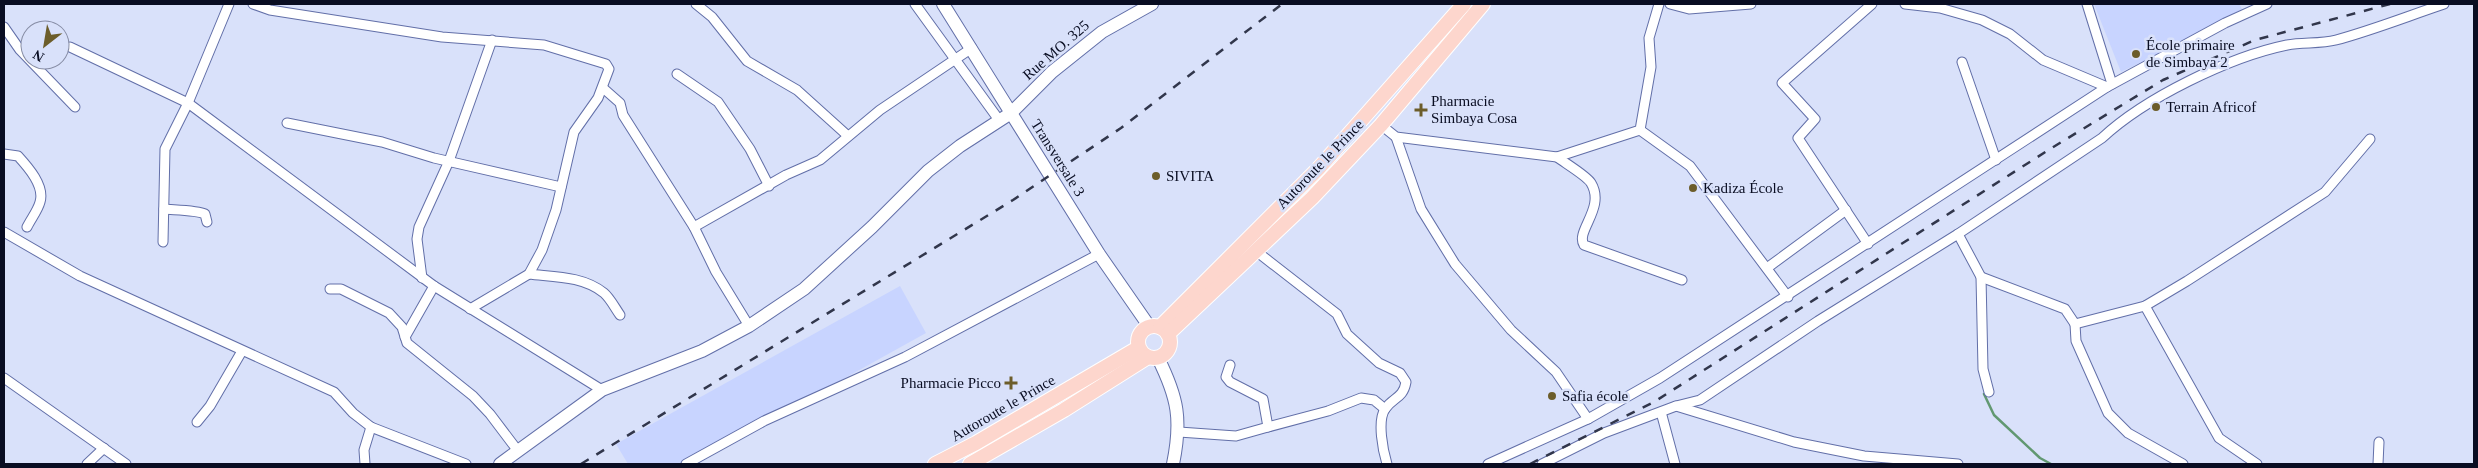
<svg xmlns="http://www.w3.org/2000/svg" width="2478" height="468" viewBox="0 0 2478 468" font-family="Georgia,serif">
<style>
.built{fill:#c8d4ff}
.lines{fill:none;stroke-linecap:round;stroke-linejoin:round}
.stream{stroke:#619871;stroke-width:2.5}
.street-casing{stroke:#626fa8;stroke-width:11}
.secondary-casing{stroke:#626fa8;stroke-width:14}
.primary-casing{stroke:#fff;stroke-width:16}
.street{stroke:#fff;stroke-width:9}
.secondary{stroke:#fff;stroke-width:12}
.primary{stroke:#fdd6cd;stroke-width:14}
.rail{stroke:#31364b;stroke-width:2.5;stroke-dasharray:9 9;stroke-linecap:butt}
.poi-dot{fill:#6c5d2a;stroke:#d9e1fa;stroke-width:2}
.labels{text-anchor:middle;stroke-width:5;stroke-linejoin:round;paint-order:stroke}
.poi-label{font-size:15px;fill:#090d22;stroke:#d9e1fa;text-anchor:start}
.street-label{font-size:15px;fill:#090d22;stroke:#d9e1fa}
</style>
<rect width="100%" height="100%" fill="#d9e1fa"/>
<g class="built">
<path d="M 2094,4 L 2239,4 L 2242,9 L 2196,35 L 2121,72 Z"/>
<path d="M 900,286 L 926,333 L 690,464 L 628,464 L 616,444 Z"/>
</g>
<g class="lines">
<path class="stream" d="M 1984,394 L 1994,415 L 2040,458 L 2051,464"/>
<defs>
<g id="street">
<path d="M 253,4 L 270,10 L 442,37 L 544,45 L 606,64 L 609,69 L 598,98 L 574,132 L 556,210 L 542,250 L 529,274 L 470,309"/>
<path d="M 696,4 L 712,17 L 747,61 L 797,90 L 848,136"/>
<path d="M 915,4 L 999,120"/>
<path d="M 1670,4 L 1689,9 L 1751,4"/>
<path d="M 1905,4 L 1940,8 L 1982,20 L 2010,34 L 2043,60 L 2107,87"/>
<path d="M 2087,4 L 2112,84"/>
<path d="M 4,27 L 20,50 L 75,107"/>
<path d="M 70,47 L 188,103 L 434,286 L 602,390"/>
<path d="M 1962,62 L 1996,160"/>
<path d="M 677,74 L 718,102 L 750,149 L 769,186"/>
<path d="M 603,88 L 620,103 L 623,115 L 694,227"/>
<path d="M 287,123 L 382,142 L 434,158 L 561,187"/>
<path d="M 1381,125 L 1396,137 L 1557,157 L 1640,130 L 1651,67 L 1649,38 L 1659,4"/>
<path d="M 1640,130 L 1690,166 L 1788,297"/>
<path d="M 1396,137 L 1421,209 L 1455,264 L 1511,330 L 1556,372 L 1588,419"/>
<path d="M 4,154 L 18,156 C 28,167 45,186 40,202 C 38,210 31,219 27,227"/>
<path d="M 1557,157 C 1565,163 1587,176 1591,183 C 1606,208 1575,231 1584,245 L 1682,280"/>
<path d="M 164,209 C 174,210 197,210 205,214 L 207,222"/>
<path d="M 4,232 L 80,276 L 334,392 L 353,413 L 371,427 L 466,464"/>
<path d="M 1958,234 L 1981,277 L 1983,369 L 1989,392"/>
<path d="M 163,242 L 165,149 L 188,103 L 229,4"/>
<path d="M 1868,244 L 1798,138 L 1815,119 L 1782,83 L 1872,4"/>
<path d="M 1256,251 L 1337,314 L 1347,334 L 1379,363 L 1400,373 L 1406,382 C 1403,399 1393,397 1385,409 C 1377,421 1383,451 1387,464"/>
<path d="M 1767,268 L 1846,210"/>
<path d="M 529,274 C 554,277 583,276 604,293 C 610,298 615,308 620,315"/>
<path d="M 1981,277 L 2065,309 L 2075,324 L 2145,306 L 2187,281 L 2325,192 L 2370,139"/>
<path d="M 422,278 L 417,239 L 419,227 L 449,161 L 492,40"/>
<path d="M 330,289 L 341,289 L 389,313 L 402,327 L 407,343 L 473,396 L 490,414 L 518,451"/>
<path d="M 2145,306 L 2219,438 L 2257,464"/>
<path d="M 2075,324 L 2076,341 L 2108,413 L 2128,433 L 2183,464"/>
<path d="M 749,326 L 716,272 L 694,227 L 786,175 L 820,160 L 880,110 L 972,48"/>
<path d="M 405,337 L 434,286"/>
<path d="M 4,378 L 126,464"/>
<path d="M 1676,406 L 1794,442 L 1864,456 L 1958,464"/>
<path d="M 1661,412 L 1675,464"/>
<path d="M 197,422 L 210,406 L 242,351"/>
<path d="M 1268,427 L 1328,411 L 1361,398 L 1374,400 L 1385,409"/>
<path d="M 1179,432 L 1236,436 L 1268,427 L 1263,399 L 1230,382 L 1226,377 L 1230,365"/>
<path d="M 87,464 L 104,448"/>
<path d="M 365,464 L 364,450 L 371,427"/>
<path d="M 686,464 L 764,421 L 905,357 L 1099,254"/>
<path d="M 1488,464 L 1588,419 L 1660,378 L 2107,87 L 2225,23 L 2267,4"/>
<path d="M 1542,464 L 1604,433 L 1676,406 L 1700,400 L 1818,321 L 1958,234 L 2102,138 C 2145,98 2229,57 2287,45 C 2303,42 2320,44 2336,40 C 2373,30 2408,16 2444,4"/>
<path d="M 2378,464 L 2379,442"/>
</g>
<g id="secondary">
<path d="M 943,4 L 1099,254 L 1149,326"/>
<path d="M 1158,358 C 1178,398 1182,420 1173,464"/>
<path d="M 500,464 L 602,390 L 702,351 L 749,326 L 804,289 L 872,227 L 928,171 L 960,146 L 1011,113 L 1052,72 L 1102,32 L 1152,4"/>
</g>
<g id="primary">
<circle cx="1154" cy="342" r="16"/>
<path d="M 1160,327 L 1318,169 L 1464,4"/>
<path d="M 1168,334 L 1312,198 L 1381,125 L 1483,4"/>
<path d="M 935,464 L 976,443 L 1138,348"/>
<path d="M 970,464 L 1064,410 L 1148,357"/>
</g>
</defs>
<use href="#street" class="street-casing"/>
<use href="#secondary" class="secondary-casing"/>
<use href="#primary" class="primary-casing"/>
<use href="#street" class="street"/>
<use href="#secondary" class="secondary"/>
<use href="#primary" class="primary"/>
<g class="rail">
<path d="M 581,464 L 1013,200 L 1121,128 L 1282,4"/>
<path d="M 1530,464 L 1654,402 L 2050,149 L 2163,80 L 2255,40 L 2390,4"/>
</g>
</g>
<g class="poi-dot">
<circle cx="2136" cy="54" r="5"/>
<circle cx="2156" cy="107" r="5"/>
<path d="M1418.5 102.5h5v5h5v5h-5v5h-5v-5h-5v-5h5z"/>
<circle cx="1156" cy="176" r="5"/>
<circle cx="1693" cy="188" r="5"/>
<path d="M1008.5 375.5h5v5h5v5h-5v5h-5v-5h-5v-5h5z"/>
<circle cx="1552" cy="396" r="5"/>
</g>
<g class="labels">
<g class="poi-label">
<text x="2146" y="50">École primaire<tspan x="2146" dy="17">de Simbaya 2</tspan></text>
<text x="1431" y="106">Pharmacie<tspan x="1431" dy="17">Simbaya Cosa</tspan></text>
<text x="2166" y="112">Terrain Africof</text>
<text x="1166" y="181">SIVITA</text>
<text x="1703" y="193">Kadiza École</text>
<text x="1001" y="388" text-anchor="end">Pharmacie Picco</text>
<text x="1562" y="401">Safia école</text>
</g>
<g class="street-label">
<text transform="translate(1056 50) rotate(-41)" y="5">Rue MO. 325</text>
<text transform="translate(1058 158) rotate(58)" y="5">Transversale 3</text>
<text transform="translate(1320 164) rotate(-46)" y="5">Autoroute le Prince</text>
<text transform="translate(1003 408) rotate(-30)" y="5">Autoroute le Prince</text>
</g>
</g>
<rect width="2478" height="468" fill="none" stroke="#090d22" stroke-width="10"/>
<g transform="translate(45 45) rotate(211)"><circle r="24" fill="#d9e1fa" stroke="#868ca4"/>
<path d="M0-4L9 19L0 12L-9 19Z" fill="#6c5d2a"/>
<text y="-8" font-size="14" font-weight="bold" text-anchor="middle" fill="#090d22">N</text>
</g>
</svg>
